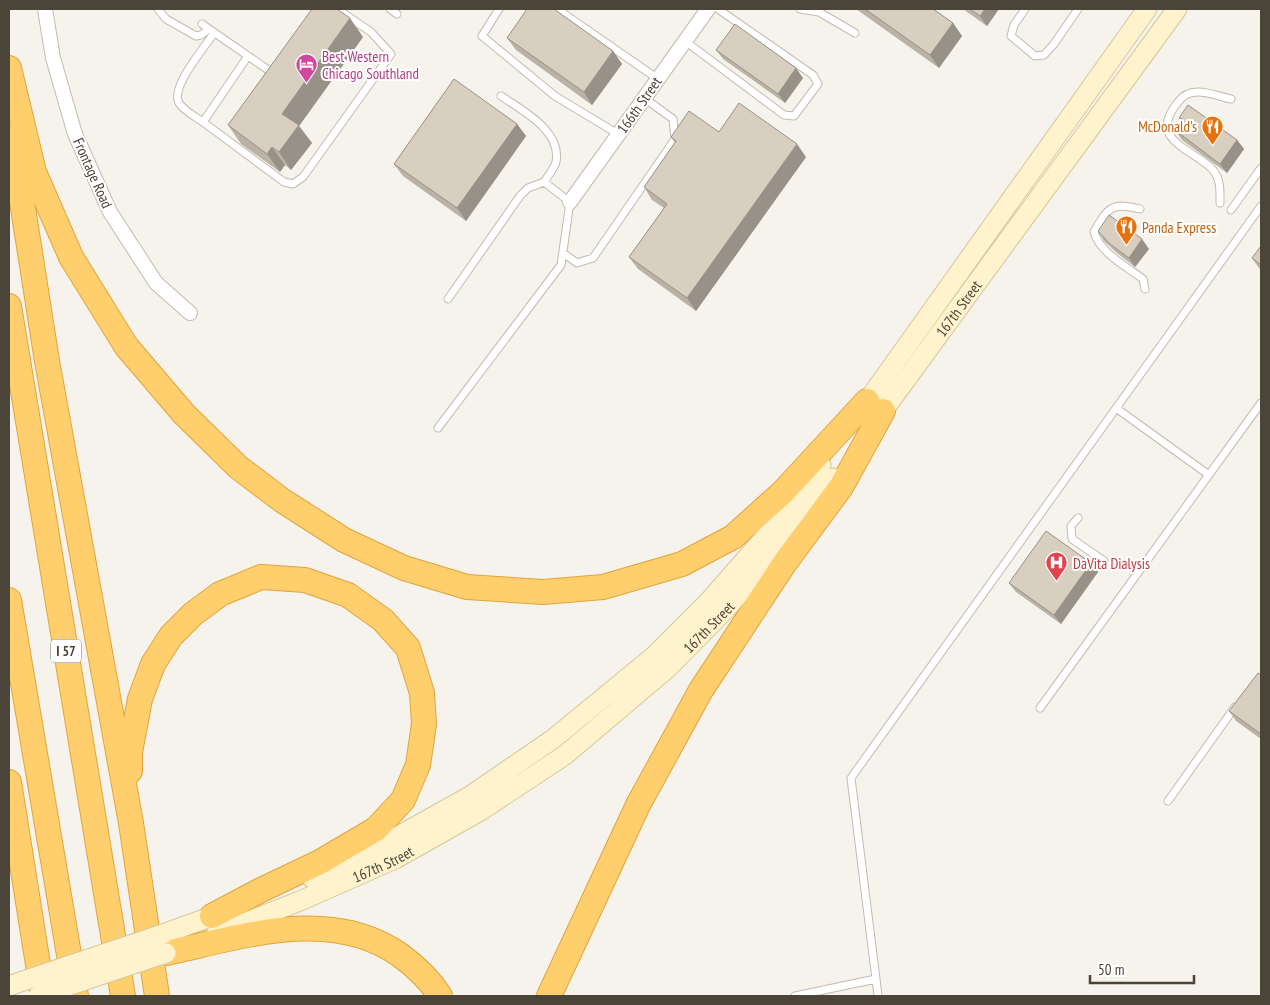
<svg xmlns="http://www.w3.org/2000/svg" width="1270" height="1005" font-family="'PT Sans Narrow',sans-serif">
<style>
.lines{fill:none;stroke-linecap:round;stroke-linejoin:round}
.service-casing{stroke:#c2bbae;stroke-width:9}
.minor-casing{stroke:#c2bbae;stroke-width:16}
.secondary-casing{stroke:#d6c79b;stroke-width:21}
.motorway-casing{stroke:#e0a43c;stroke-width:26}
.service{stroke:#fff;stroke-width:7}
.minor{stroke:#fff;stroke-width:14}
.secondary{stroke:#fff3cd;stroke-width:19}
.motorway{stroke:#ffcf6e;stroke-width:24}
.secondary-bridge-casing{stroke:#d6c79b;stroke-width:21;stroke-linecap:butt}
.secondary-bridge{stroke:#fff3cd;stroke-width:19}
.wall{fill:#bab2a6}
.shaded-wall{fill:#979187}
.building{fill:#d8cfc1;stroke:#979187}
.labels{text-anchor:middle;dominant-baseline:central;stroke-width:4;stroke-linejoin:round;paint-order:stroke}
.shield{fill:#fff;stroke:#817c74;stroke-width:1}
.shield-label{font-size:14px;font-weight:bold;fill:#4b4439}
.hotel-label{font-size:15px;fill:#b23c85;stroke:#fff;text-anchor:start}
.street-label{font-size:15px;fill:#4b4439;stroke:#fff}
.food-label{font-size:15px;fill:#c56008;stroke:#fff;text-anchor:end}
.health-label{font-size:15px;fill:#be3a42;stroke:#fff;text-anchor:start}
</style>
<rect width="100%" height="100%" fill="#f6f3ec"/>
<g class="lines">
<defs>
<path id="service" d="M158,9L166,19L196,36L201,35L209,29
M390,9L397,14
M499,9L482,36L555,96L618,134
M557,9L658,79
M800,9L819,12L855,33
M1025,9L1014,25L1011,36L1035,56L1044,55L1054,44L1078,9
M202,24L274,74L275,72
M685,41L784,115L794,116L818,84L813,75L718,9
M248,56L203,122L284,182L293,184L303,177L391,54L371,32L337,9
M501,96C523,111 562,131 556,162C554,169 548,176 544,182
M203,122C196,117 184,111 179,103C170,87 205,47 214,33
M1220,203C1220,191 1221,180 1213,170C1210,166 1205,163 1201,160C1176,143 1153,133 1178,102C1191,84 1213,95 1231,99
M1140,209C1112,202 1108,207 1094,232C1100,253 1126,266 1143,279L1145,289
M1231,210L1261,168
M563,253L577,263L593,258L675,139L673,119L644,98
M1116,408L1209,475
M438,428L561,265L570,202L544,182L528,188L520,196L448,299
M1078,518L1071,526L1072,539L1104,561
M1040,708L1261,403
M1168,801L1235,707
M876,979L878,996
M795,996L876,979L851,778L1261,206"/>
<path id="minor" d="M45,9L53,58L75,134L110,212L156,283L190,313
M570,202L708,9"/>
<g id="secondary">
<path d="M859,413L1147,9"/>
<path id="s1" d="M875,422L1177,9"/>
<path d="M312,878L384,844L470,796L553,739L654,656L710,600L766,536L821,465"/>
<path d="M163,934L224,912"/>
<path id="s2" d="M216,934L300,901L395,859L482,810L565,755L669,667L726,609L779,548L833,478"/>
<path d="M9,986L23,981"/>
</g>
<path id="motorway" d="M9,68L34,172L71,257L126,346L184,414L238,467L283,501L344,540L404,568L467,587L543,592L603,587L682,564L733,537L783,492L867,401
M12,138L47,361L131,823L157,996
M9,306L123,996
M9,600L76,996
M130,771V752L140,699L153,664L171,636L193,614L220,594L261,577L305,580L348,595L383,620L408,648L422,693L424,724L418,765L403,800L376,829L320,862L261,890L212,916
M9,782L43,996
M166,953C242,937 330,906 400,955C415,966 430,980 440,996
M549,996L638,805L701,690L784,564L841,487L883,411"/>
</defs>
<use href="#service" class="service-casing"/>
<use href="#minor" class="minor-casing"/>
<use href="#secondary" class="secondary-casing"/>
<use href="#motorway" class="motorway-casing"/>
<use href="#service" class="service"/>
<use href="#minor" class="minor"/>
<use href="#secondary" class="secondary"/>
<use href="#motorway" class="motorway"/>
<defs>
<path id="secondary-bridge" d="M23,981L163,934
M38,996L166,953"/>
</defs>
<use href="#secondary-bridge" class="secondary-bridge-casing"/>
<use href="#secondary-bridge" class="secondary-bridge"/>
</g>
<path class="wall" d="M856,9H933L953,23L962,36L939,68Z
M963,9H999L987,26Z
M363,37L299,126L312,143L291,170L285,165L280,172L241,144L228,125Z
M507,38L613,51L622,64L592,105L516,50Z
M716,50L803,78L785,103L723,59Z
M1179,118L1237,140L1244,149L1227,173L1182,140L1175,130L1181,121Z
M517,124L526,136L466,221L403,176L394,164Z
M719,132L806,157L696,311L638,269L629,257L664,208L652,200L644,187L675,143L671,137Z
M1098,231L1149,249L1135,267L1117,253L1104,241Z
M1261,246V270L1259,268L1252,258Z
M1091,563L1098,572L1061,624L1016,592L1009,583Z
M1261,675V739L1236,721L1229,711Z"/>
<path class="shaded-wall" d="M985,9H999L987,26L980,16Z
M350,18L363,37L299,126L312,143L291,170L279,152L282,114Z
M953,23L962,36L939,68L930,55Z
M613,51L622,64L592,105L584,92Z
M796,68L803,78L785,103L778,94Z
M517,124L526,136L466,221L457,208Z
M1237,140L1244,149L1227,173L1220,164Z
M797,144L806,157L696,311L687,298Z
M272,147L285,165L280,172L267,154Z
M1142,239L1149,249L1135,267L1129,258Z
M1091,563L1098,572L1061,624L1054,615Z"/>
<path class="building" d="M312,9H337L350,18L282,114L299,125L279,152L272,147L267,154L228,125Z
M527,9H554L613,51L584,92L507,38Z
M865,9H933L953,23L930,55Z
M970,9H985L980,16Z
M735,24L796,68L778,94L716,50Z
M454,79L517,124L457,208L394,164Z
M739,103L797,144L687,298L629,257L667,204L644,187L676,141L671,137L689,111L719,132Z
M1188,105L1237,140L1220,164L1175,130L1183,119L1179,118Z
M1109,215L1142,239L1129,258L1110,244L1098,231Z
M1261,246V265L1252,258Z
M1046,531L1091,563L1054,615L1009,583Z
M1258,673L1261,675V734L1229,711Z"/>
<defs>
<symbol id="hotel-pin" viewBox="-11 -11 22 30"><path d="M0 17L-7.5 6A9.5 9.5 0 1 1 7.5 6Z" fill="#d1479c" stroke="#fff"/><path d="M-6-4.5h1.5V1H6V5H4.5V3h-9V5H-6ZM-4 0a1.8 1.8 0 1 1 3.6 0ZM.5 0V-2.5h3Q6-2.5 6 0Z" fill="#fff"/></symbol>
<symbol id="restaurant-pin" viewBox="-11 -11 22 30"><path d="M0 17L-7.5 6A9.5 9.5 0 1 1 7.5 6Z" fill="#e8710a" stroke="#fff"/><path d="M-5-6h1v4h1v-4h1v4h1v-4h1v5L-1.5 .5V6h-2V.5L-5-1ZM5-6V6H3V1.5H1.5Q1.5-4 5-6Z" fill="#fff"/></symbol>
<symbol id="hospital-pin" viewBox="-11 -11 22 30"><path d="M0 17L-7.5 6A9.5 9.5 0 1 1 7.5 6Z" fill="#e0444e" stroke="#fff"/><path d="M-5-5h3v3.5h4V-5h3V5h-3V1.5h-4V5h-3Z" fill="#fff"/></symbol>
</defs>
<g fill-rule="evenodd">
<use href="#hotel-pin" x="294" y="52" width="25" height="34"/>
<use href="#restaurant-pin" x="1200" y="114" width="25" height="34"/>
<use href="#restaurant-pin" x="1114" y="214" width="25" height="34"/>
<use href="#hospital-pin" x="1044" y="550" width="25" height="34"/>
</g>
<g class="labels">
<rect class="shield" x="51" y="639.5" width="30" height="23" rx="4"/>
<g class="shield-label">
<text x="66" y="651">I 57</text>
</g>
<g class="hotel-label">
<text x="322" y="56">Best Western<tspan x="322" dy="17">Chicago Southland</tspan></text>
</g>
<g class="street-label">
<text transform="translate(639 105) rotate(-55)">166th Street</text>
<text transform="translate(93 173) rotate(66)">Frontage Road</text>
<text stroke="none"><textPath href="#s1" startOffset="141">167th Street</textPath></text>
<text stroke="none"><textPath href="#s2" startOffset="586">167th Street</textPath></text>
<text stroke="none"><textPath href="#s2" startOffset="181">167th Street</textPath></text>
</g>
<g class="food-label">
<text x="1197" y="126">McDonald's</text>
<text x="1142" y="227" text-anchor="start">Panda Express</text>
</g>
<g class="health-label">
<text x="1073" y="563">DaVita Dialysis</text>
</g>
</g>
<rect width="1270" height="1005" fill="none" stroke="#4b4439" stroke-width="20"/>
<path d="M1090 975v8h104v-8" fill="none" stroke="#4b4439" stroke-width="2.5"/>
<text x="1098" y="975" font-size="15" fill="#4b4439" stroke="#ffffff" stroke-width="4" paint-order="stroke">50 m</text>
</svg>
